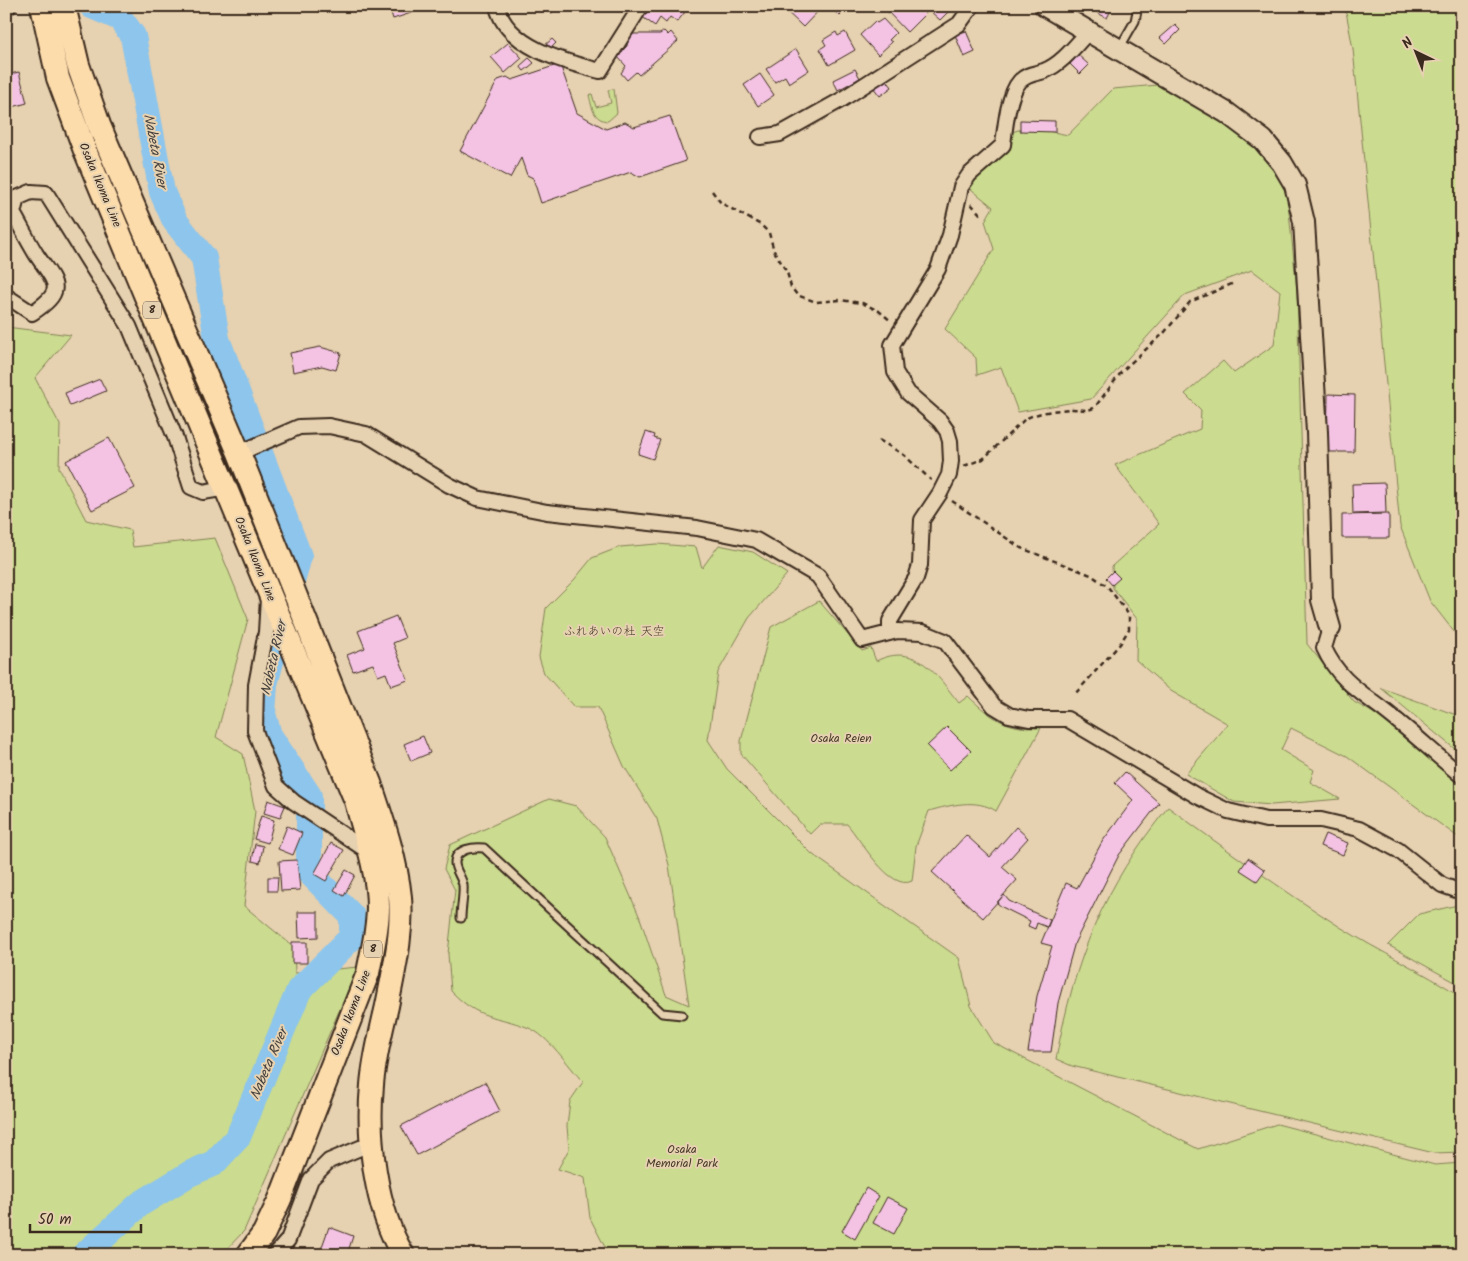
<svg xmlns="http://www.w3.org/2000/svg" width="1468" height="1261" font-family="Kalam,'Klee One',sans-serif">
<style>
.green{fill:#cbdb8f;stroke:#838256}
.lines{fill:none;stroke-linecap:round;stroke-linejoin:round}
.river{stroke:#8dc5ec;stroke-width:26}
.building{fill:#f4c3e3;stroke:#3b2a1e}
.lane-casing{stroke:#3b2a1e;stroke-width:11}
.street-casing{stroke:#3b2a1e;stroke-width:18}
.secondary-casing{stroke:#3b2a1e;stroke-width:24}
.primary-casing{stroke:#3b2a1e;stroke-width:26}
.path{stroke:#3b2a1e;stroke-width:2.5;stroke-dasharray:5 4;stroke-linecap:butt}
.lane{stroke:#e6d1b0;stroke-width:7}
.street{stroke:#e6d1b0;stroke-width:14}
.secondary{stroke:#e6d1b0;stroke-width:20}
.primary{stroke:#fddcac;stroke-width:22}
.labels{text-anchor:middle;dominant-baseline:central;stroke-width:4;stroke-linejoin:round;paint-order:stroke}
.shield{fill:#e6d1b0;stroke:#6e5c4a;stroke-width:1}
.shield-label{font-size:11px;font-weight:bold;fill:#3b2a1e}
.street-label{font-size:12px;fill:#3b2a1e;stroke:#e6d1b0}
.park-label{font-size:12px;fill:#493c29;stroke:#e6d1b0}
.water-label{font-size:14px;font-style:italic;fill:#47413d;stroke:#e6d1b0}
</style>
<rect width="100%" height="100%" fill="#e6d1b0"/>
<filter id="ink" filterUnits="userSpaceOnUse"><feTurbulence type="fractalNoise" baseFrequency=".02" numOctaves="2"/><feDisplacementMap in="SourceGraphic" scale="10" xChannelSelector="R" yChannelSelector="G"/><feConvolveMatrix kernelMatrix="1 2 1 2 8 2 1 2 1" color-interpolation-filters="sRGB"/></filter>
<g filter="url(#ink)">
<path class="green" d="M1345,6H1462V642L1430,601L1400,526L1353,49Z
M1169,84L1243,135L1286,182L1297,291L1307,644L1354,702L1393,724L1462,783V840L1347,756L1291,728L1281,750L1314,770L1310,782L1340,799L1272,805L1234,802L1186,774L1228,724L1171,691L1136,660L1137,619L1113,588L1112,566L1159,524L1115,465L1200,429L1201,410L1185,394L1223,361L1234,373L1274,345L1280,291L1252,270L1185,295L1091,399L1018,412L1001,367L977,375L976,358L945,329L994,249L985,221L993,207L966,185L1010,144L1012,132L1028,127L1068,135L1113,89Z
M614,89L617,113L608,121C593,120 592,107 589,95L592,94L596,107L611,103L608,90Z
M6,327L71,335L35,378L60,425L59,468L86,520L130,530L133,547L215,538L248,619L216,737L243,754L255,811L244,906L294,947L295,973L358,967L244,1231L221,1255H6Z
M657,544L696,547L702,568L719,545L753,552L787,574L749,618L718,672L708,740L727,769L812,854L959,958L971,1006L994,1043L1198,1149L1277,1124L1435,1165L1462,1163V1255H609L590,1218L585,1178L558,1169L569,1149L567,1126L570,1101L583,1082C569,1066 547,1035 529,1028C494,1014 480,1021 451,991L448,954L455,890L444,869L450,845L549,799L576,806L605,837L640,918L666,995L689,1005L669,865L657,819L624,766L598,707H574L544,673L539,657L546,608L574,580L592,558L620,547Z
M819,601L862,651L871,648L876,661C917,641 937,676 959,703L968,696C992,719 1007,729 1041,728L996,811C977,798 950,805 929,811L916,846L912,881C890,892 861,840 847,824H820L810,834L741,754V741L771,627Z
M1381,688L1462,717V755Z
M1168,807C1224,848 1281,889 1340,927C1380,952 1422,971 1462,997V1152L1434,1153L1072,1066L1056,1059C1075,957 1103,888 1168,807Z
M1462,904V986L1388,945L1419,914Z"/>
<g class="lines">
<path class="river" d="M84,1255L140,1204L189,1174L214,1163L238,1137L299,990L352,937V916L309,872V796L269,735L263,714L265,684L299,556L217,339L204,258L175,221L162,192L133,36L120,18L92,6"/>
</g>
<path class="building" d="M389,6H412L414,12L393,19Z
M539,6H555L552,13Z
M644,6H671L674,8L677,6L685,12L677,22L670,17L666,23L660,18L655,26L638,14Z
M781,6H823L803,27Z
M829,6H847L848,7L839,16Z
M891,6H945L949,11L940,20L929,10L907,32L887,11Z
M1091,6H1113L1107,18L1090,9Z
M883,19L896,33L889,40L892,42L878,55L860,35L875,21L877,23Z
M1175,25L1180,30L1166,44L1160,38Z
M664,31L668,35L671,32L678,41L639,75L636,72L627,80L621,73L626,66L617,56L627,46L628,34H660Z
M966,31L975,52L964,57L955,35Z
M836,32L838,36L845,32L855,50L829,65L820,49L826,45L823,40Z
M552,39L556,43L547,52L543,47Z
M508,43L522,58L505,73L491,57Z
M796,49L809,70L789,83L785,76L775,82L766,69Z
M1078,55L1089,65L1080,74L1070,64Z
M529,58L534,63L524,71L520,66Z
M560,64L577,113L606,129L625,122L634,127L670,116L686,161L640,177L631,172L541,203L533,178L527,175L521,158L510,178L460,151L498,80L507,77L512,80Z
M855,69L860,78L838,90L833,80Z
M19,72L27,103L9,108L6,96V75Z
M760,74L774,95L758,106L744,85Z
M885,78L892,87L880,96L873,87Z
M1020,120L1055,121V132L1020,131Z
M320,347L341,353L336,370L322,366L293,372L290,353Z
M100,379L106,391L70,406L65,393Z
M1328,394L1355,395L1354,452H1327Z
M646,432L655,435L654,438L660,440L653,459L638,454Z
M109,438L135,488L92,510L66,461Z
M1385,483L1386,513L1353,514L1352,484Z
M1389,514V538H1342V515Z
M1113,571L1120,578L1112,585L1106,578Z
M396,616L405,638L393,643L408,680L391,686L386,673L378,676L373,664L353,671L347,655L365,648L358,631Z
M947,727L971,751L950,770L927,746Z
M423,736L430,753L411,761L404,744Z
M1125,772L1159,803L1119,855L1075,942L1058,1003L1051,1052H1028L1037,996L1052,946L1041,943L1066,883L1077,888L1102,842L1133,800L1115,783Z
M268,800L285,806L280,818L264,813Z
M261,816L274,820L268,843L254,839Z
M287,826L302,833L293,855L278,849Z
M1016,827L1028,838L1002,867L1017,880L983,918L932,872L966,835L990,857Z
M1325,834L1348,843L1343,855L1320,846Z
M331,843L344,850L326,881L314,874Z
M255,844L263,846L260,863L252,861Z
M1248,858L1265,870L1257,881L1240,870Z
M297,860L300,890L281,891L279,861Z
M346,870L355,875L344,896L334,890Z
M268,877H278L277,891H268Z
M1004,895L1009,901L1050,920L1047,927L1037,923L1035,929L1028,926L1030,921L1002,907L997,903Z
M298,912H318V937L299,938Z
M292,942H307V963H292Z
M485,1082L500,1111L417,1155L401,1126Z
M866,1188L879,1196L855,1239L842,1231Z
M887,1197L908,1208L894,1234L873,1223Z
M329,1227L353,1236L347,1255H319Z"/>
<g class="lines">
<defs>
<path id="lane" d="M1120,47L1135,21L1138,6
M461,918C461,907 464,896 463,885C462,878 455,870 455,863C455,848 475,847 484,848L662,1013L682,1015"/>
<path id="street" d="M497,6C506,47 565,62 600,71L641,6
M6,7L9,6
M760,137L780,134L841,100L959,24L972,6
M6,296L32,313C68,289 55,283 36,254C28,241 21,227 13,213L17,198L31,192L46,193L129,326L175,437L191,487L203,492L227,488
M239,453L299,427L329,426L366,434L449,485L477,498L547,512L697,528L756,540L818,576L862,640L897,631L923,632L945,641L994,706L1009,715L1029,719H1067L1197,796L1228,811L1266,820H1321L1359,829L1398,850L1442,885L1456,890L1462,889
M268,598L266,632L256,685L255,731L276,786L294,802L369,852
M1330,628L1324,648C1338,679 1359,691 1385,711C1411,731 1436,755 1462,776
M890,633V621L916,578L920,565L922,520L940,493L949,475L951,461L950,441L947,431L940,421L908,393L895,372L892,345L938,269L950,235L961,187L969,175L1003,145C1005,128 1008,94 1020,81C1027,74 1035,74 1044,71C1062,64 1076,45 1088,32
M275,1255L288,1240L311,1179L329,1161L372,1143"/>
<path id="secondary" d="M1045,6L1227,113L1263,140L1282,163L1295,185L1304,222L1317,432L1322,600L1330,628"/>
<path id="primary" d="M42,6L58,78L84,148L356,801C365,835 378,872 378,907C378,930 372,951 368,973L280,1199L264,1233L248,1255
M64,6L78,65L99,125L239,453L370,783C382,819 396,858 400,897C403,933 394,970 387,1006C381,1032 374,1059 372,1085C367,1138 375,1208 403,1255"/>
</defs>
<use href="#lane" class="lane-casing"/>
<use href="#street" class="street-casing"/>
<use href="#secondary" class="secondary-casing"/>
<use href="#primary" class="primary-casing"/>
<path class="path" d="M712,191L721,203L761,225L769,233L774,251L787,272L791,287L797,295L816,302L840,300L862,303L879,311L891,321
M971,204L981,215
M879,440L904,455L931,480
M964,466L983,459L1025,419C1038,412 1057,410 1072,409C1081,409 1088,412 1095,407L1123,370L1164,333L1190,302L1234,283
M952,501L1021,548L1091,575L1108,587L1129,615V629L1120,644L1075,694"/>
<use href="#lane" class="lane"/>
<use href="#street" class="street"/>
<use href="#secondary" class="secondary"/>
<use href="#primary" class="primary"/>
</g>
</g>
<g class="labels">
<g class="shield">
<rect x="143" y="301.5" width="18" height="17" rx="4"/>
<rect x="364" y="940.5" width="18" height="17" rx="4"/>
</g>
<g class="shield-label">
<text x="152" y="310">8</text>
<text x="373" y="949">8</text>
</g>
<g class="street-label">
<text transform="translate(100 185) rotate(67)">Osaka Ikoma Line</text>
<text transform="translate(255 559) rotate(68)">Osaka Ikoma Line</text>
<text transform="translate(351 1013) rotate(-69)">Osaka Ikoma Line</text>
</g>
<g class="park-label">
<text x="614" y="631">ふれあいの杜 天空</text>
<text x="841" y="738">Osaka Reien</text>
<text x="682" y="1149">Osaka<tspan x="682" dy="14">Memorial Park</tspan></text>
</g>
<g class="water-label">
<text transform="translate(155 151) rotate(79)">Nabeta River</text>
<text transform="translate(274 658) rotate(-77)">Nabeta River</text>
<text transform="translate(269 1064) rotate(-67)">Nabeta River</text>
</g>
</g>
<rect width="1468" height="1261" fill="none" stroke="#e6d1b0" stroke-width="25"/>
<rect x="12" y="12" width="1443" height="1236" fill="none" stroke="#3b2a1e" stroke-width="2" filter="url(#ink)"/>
<g transform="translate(1416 52) rotate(317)" stroke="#e6d1b0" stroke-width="4" paint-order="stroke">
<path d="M0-4L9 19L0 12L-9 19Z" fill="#3b2a1e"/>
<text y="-8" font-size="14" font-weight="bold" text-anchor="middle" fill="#3b2a1e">N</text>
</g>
<path d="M30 1224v8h111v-8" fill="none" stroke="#3b2a1e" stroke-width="2.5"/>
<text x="38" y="1224" font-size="15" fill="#3b2a1e" stroke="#e6d1b0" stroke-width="4" paint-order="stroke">50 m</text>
</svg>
